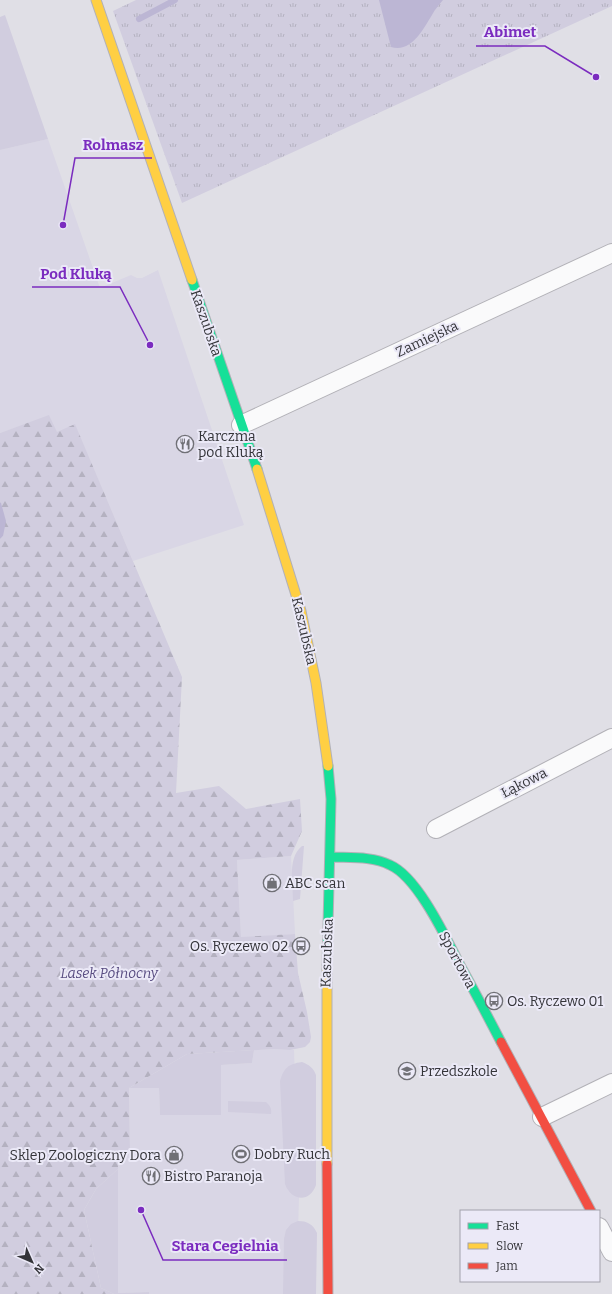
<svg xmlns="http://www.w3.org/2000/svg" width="612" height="1294" font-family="Bitter,serif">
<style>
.built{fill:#d9d6e5}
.green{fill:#d1cddf}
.forest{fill:url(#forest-firs)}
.park{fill:url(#park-tufts)}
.water{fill:#bcb6d4}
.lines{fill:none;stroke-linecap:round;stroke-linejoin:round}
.stream{stroke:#bcb6d4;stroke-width:6}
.street-casing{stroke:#b2b1b7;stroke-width:20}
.fast-casing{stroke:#b2b1b7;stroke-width:11}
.slow-casing{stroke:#b2b1b7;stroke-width:11}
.jam-casing{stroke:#b2b1b7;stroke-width:11}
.street{stroke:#fafafb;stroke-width:18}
.fast{stroke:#16e098;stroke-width:9}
.slow{stroke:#ffcf43;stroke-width:9}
.jam{stroke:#f24e42;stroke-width:9}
.labels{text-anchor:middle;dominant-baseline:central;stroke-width:4;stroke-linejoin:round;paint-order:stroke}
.street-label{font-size:14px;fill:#343439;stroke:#ebe9f7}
.poi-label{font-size:14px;fill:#343439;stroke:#ebe9f7;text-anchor:start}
.park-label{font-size:14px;font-style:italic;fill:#594d82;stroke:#ebe9f7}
.leader{fill:none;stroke:#7b2cbf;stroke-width:1.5}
.callout-dot{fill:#7b2cbf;stroke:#ebe9f7;stroke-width:1.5}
.callout-label{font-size:15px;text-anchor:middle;font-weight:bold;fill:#7b2cbf;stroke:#ebe9f7;stroke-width:4;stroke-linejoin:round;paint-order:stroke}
</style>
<defs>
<pattern id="forest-firs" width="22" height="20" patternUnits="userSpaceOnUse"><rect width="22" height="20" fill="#d1cddf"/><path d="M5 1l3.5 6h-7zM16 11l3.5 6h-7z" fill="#b4b1c0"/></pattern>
<pattern id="park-tufts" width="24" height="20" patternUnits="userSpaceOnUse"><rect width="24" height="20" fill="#d1cddf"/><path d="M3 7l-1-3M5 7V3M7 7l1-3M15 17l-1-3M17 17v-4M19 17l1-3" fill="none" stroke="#b4b1c0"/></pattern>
</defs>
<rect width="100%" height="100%" fill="#e0dfe6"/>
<path class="built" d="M48,139L100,288L131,275L137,278H142L158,270L244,525L133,561L75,425L57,433L49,416L0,433V150Z
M291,856L295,934L241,938L237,860Z
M274,1049L294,1050L299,1198L296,1294H149L148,1292L118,1293V1152L130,1151L129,1088H159L160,1115H221V1065L252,1063L254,1050Z"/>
<path class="green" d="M5,15L48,139L0,150V17Z
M302,846H304L300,899L293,901C293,884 287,858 302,846Z
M254,1050L252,1063L221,1065V1115H160L159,1088H129L187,1054Z
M302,1062C309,1065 313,1067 316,1075V1185C310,1203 291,1201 285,1184L280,1081C284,1068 288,1064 302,1062Z
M228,1101L266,1102C270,1106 272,1108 271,1114L228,1112Z
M118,1169V1293L149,1292V1294H114L101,1288L84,1210L96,1189Z
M298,1221C307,1221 313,1224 317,1233L316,1294H283L284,1239L286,1230L291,1224Z"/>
<path class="forest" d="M49,415L57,432L75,424L182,677L176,793L219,786L246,809L300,799L302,831L291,856L237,860L241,937L295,934L298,973L307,1012L311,1037L310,1042L305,1047L290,1050L274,1049L187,1054L129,1088L130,1151L118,1152V1169L96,1189L84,1210L101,1288L114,1294H0V539L3,536L1,503L0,502V433Z"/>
<path class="park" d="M136,0H612V6L182,203L113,11Z"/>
<path class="water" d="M379,0H443C439,5 435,9 432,15C423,29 412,53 391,47Z
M0,502L1,503L6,521L3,536L0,539Z"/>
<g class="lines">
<path class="stream" d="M139,19L175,0"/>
<defs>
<path id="street" d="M241,425L612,253
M436,829L612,738
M542,1117L612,1083
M599,1227L612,1252"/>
<path id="fast" d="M192,280L257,469
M330,857C350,858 372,856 390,865C418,877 447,940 461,967C475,992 488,1017 501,1042
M327,968L331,799L328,766"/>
<path id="slow" d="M96,0L192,280
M257,469L301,611L316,683L328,766
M327,968V1164"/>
<path id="jam" d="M501,1042L591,1211
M327,1164L328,1294"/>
</defs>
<use href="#street" class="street-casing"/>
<use href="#fast" class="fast-casing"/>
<use href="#slow" class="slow-casing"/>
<use href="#jam" class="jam-casing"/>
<use href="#street" class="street"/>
<use href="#fast" class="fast"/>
<use href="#slow" class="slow"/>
<use href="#jam" class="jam"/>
</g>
<defs>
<symbol id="restaurant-ring" viewBox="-11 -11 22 22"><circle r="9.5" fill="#ebe9f7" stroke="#707076" stroke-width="1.5"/><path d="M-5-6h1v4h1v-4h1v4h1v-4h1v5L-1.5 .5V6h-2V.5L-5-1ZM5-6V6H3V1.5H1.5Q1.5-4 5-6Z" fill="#707076"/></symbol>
<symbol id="shop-ring" viewBox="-11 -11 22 22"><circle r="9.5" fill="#ebe9f7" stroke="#707076" stroke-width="1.5"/><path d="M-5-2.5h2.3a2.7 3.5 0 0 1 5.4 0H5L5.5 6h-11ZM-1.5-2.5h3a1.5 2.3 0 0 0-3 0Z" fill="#707076"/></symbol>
<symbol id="bus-ring" viewBox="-11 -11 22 22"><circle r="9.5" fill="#ebe9f7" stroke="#707076" stroke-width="1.5"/><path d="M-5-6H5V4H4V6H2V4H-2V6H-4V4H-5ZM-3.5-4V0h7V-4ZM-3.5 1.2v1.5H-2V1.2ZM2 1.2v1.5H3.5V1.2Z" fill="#707076"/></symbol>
<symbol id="school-ring" viewBox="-11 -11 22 22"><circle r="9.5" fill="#ebe9f7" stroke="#707076" stroke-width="1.5"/><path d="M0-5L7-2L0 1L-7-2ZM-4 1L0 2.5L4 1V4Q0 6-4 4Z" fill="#707076"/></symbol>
<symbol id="stadium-ring" viewBox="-11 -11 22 22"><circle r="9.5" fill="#ebe9f7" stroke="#707076" stroke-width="1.5"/><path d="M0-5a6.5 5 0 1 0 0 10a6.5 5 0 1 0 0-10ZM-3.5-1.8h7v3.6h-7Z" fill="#707076"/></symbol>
</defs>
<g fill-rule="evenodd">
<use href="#restaurant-ring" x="175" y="434" width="20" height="20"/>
<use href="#shop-ring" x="262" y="873" width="20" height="20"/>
<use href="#bus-ring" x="291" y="936" width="20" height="20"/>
<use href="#bus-ring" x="484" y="991" width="20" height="20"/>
<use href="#school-ring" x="397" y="1061" width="20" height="20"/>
<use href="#stadium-ring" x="231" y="1144" width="20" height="20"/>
<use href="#shop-ring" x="164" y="1145" width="20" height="20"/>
<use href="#restaurant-ring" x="141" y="1166" width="20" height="20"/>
</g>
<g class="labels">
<g class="street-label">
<text transform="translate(206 323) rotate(71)">Kaszubska</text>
<text transform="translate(427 339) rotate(-25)">Zamiejska</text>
<text transform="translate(304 631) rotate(77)">Kaszubska</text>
<text transform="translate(524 783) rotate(-27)">Łąkowa</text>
<text transform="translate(327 953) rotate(-88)">Kaszubska</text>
<text transform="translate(457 960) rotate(62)">Sportowa</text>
</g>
<g class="poi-label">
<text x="198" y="436">Karczma<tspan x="198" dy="16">pod Kluką</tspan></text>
<text x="285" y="883">ABC scan</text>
<text x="288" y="946" text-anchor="end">Os. Ryczewo 02</text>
<text x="507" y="1001">Os. Ryczewo 01</text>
<text x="420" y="1071">Przedszkole</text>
<text x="254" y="1154">Dobry Ruch</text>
<text x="161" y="1155" text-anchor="end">Sklep Zoologiczny Dora</text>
<text x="164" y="1176">Bistro Paranoja</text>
</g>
<g class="park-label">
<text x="109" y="973">Lasek Północny</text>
</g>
</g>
<path class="leader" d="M596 77L545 46H476M63 225L75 158H152M150 345L120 287H32M141 1210L163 1260H287"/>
<g class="callout-dot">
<circle cx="596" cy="77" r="4"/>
<circle cx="63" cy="225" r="4"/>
<circle cx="150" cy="345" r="4"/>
<circle cx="141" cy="1210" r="4"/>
</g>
<g class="callout-label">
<text x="510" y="37">Abimet</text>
<text x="113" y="150">Rolmasz</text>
<text x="76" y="279">Pod Kluką</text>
<text x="225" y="1251">Stara Cegielnia</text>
</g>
<rect x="460" y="1210" width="140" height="72" fill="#ebe9f7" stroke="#a2a1ab"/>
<rect x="468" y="1223" width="20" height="6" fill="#16e098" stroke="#a2a1ab"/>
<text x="496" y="1230" font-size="12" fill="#343439">Fast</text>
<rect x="468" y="1243" width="20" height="6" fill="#ffcf43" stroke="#a2a1ab"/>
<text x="496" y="1250" font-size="12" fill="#343439">Slow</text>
<rect x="468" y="1263" width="20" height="6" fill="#f24e42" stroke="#a2a1ab"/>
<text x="496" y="1270" font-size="12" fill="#343439">Jam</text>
<g transform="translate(32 1262) rotate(135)" stroke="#ebe9f7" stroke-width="3" paint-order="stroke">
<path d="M0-3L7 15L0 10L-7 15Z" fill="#343439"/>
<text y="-6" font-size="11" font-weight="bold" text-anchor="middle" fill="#343439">N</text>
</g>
</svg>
